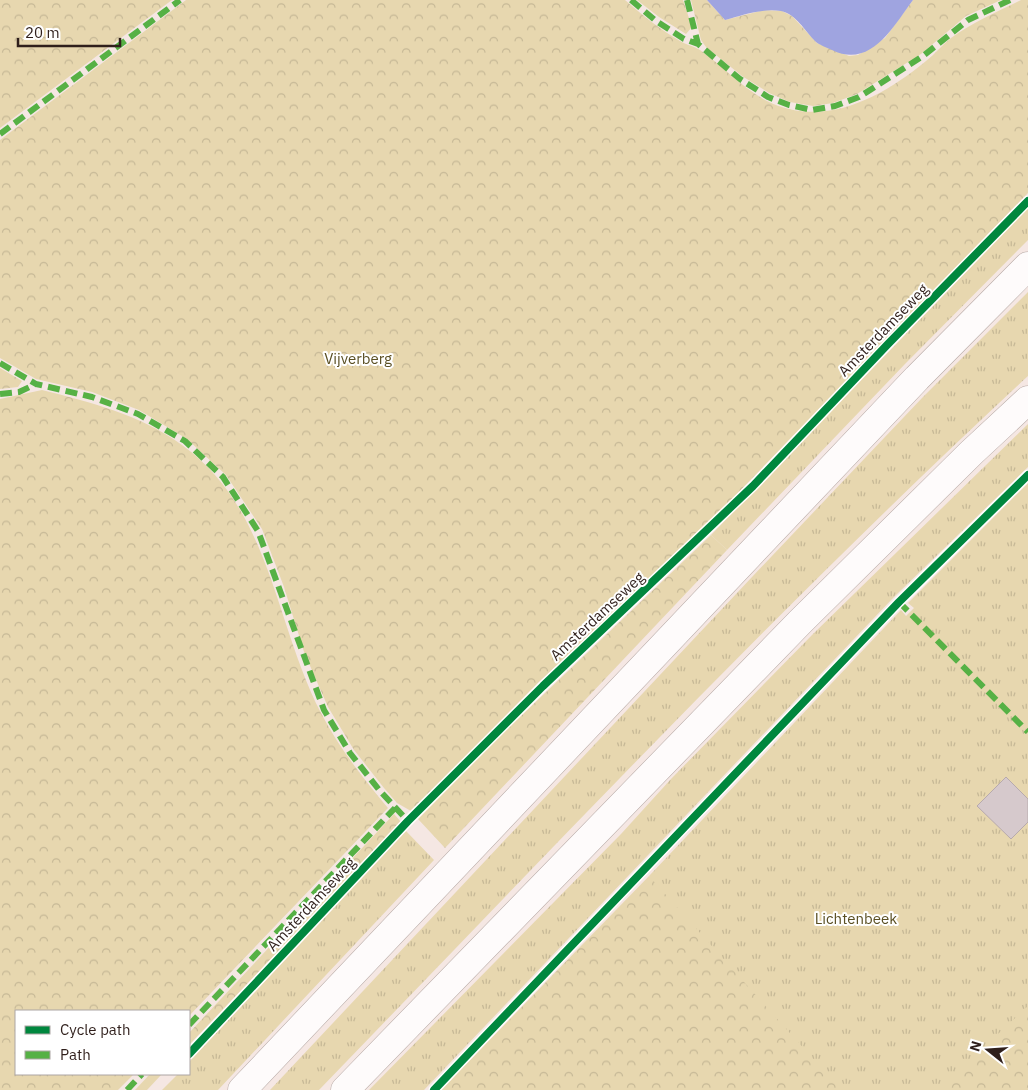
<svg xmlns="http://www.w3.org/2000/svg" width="1028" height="1090" font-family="'IBM Plex Sans',sans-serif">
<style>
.grass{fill:url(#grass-tufts)}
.forest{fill:url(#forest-crowns)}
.water{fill:#9fa4e0}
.building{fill:#d6c9cc;stroke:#b7aaad}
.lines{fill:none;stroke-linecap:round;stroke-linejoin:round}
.primary-casing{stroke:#b6a9a5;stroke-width:29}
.primary{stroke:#fefbfb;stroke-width:28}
.quiet{stroke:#56b145;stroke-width:6;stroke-dasharray:12 6;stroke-linecap:butt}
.cycleway-casing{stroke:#fff;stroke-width:11}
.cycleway{stroke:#00873e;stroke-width:8}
.labels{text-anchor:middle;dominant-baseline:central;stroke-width:4;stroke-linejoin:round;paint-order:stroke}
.street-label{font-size:15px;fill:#2f1f1b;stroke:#fff}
.park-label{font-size:15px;fill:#5a4f23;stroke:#fff}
</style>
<defs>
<pattern id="grass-tufts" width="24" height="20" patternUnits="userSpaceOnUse" patternTransform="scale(1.25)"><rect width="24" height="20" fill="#e7d7af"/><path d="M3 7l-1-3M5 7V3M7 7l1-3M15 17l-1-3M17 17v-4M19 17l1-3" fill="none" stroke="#c6b896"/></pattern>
<pattern id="forest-crowns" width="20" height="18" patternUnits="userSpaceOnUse" patternTransform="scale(1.25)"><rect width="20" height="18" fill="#e7d7af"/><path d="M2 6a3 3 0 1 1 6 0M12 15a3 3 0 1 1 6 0" fill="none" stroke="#c6b896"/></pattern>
</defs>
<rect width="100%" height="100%" fill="#f5e7e3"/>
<path class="grass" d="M1028,208V240L905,364L727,550L711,535Z
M1028,292V376C782,604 552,849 319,1090H270L752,577L922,398Z
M1028,424V467L894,597L424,1090H369L621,834L671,779L812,635Z
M1028,483V1090H448L652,881L649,876L901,610L906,616L914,608L908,603Z
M406,831L434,860L218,1090H162L178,1074H189V1062Z"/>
<path class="forest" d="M0,0H172L0,128Z
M186,0H625C642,15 660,29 680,41C686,45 694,46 700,50C723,66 742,88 767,101C824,129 881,98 926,61C935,54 942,45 951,38C973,22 997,12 1021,0H1028V193L704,528L541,680L411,811L397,803L384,788L354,750L328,707L304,652L284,587L262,529L226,475L187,439L139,410L92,392L36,379L0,358V140Z
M637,0H683L692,27L686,34L659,17Z
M691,0H707L725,20L764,10L782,11L792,16L817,43L849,56L858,55L885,38L913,0H1001L966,16L921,54L857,94L833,103L813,106L790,102L769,93L742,76L706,47L701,40Z
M0,368L22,381L18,387L0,389Z
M42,390C90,402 141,415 182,445C271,509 274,622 321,713C339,748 363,778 388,808L189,1016V1011H16V1074H134L118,1090H0V399Z
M711,535L727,550L445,848L418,819L482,753Z
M394,814L401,822L189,1045V1033Z
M649,876L841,1090H441Z
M1028,1006V1090H944L968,1062Z
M150,1074H162L147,1090H135Z"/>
<path class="water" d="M707,0H913C893,27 871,69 832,50C826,47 819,45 815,41C805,31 796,14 781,11C762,8 743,15 725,20Z"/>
<path class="building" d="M1006,777L1028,799V822L1011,839L977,806Z"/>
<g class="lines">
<defs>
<path id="primary" d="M242,1090L917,378L1028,266
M345,1090L800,622L971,453L1028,400"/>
</defs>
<use href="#primary" class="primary-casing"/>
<use href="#primary" class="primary"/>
<path class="quiet" d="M631,0L656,21L684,39L698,44L740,79L768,97L789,105L812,110L835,106L859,97L923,56L968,20L1010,0
M687,0L698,44
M0,134L180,0
M0,363L36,384L92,397L138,414L185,441L223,477L258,531L324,710L350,753L380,791L408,821
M0,394L19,392L36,384
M899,602L1028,732
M189,1025L395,808
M127,1090L142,1074"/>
<defs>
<path id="cycleway" d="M189,1054L408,821L543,686L753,486L888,344L1028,201
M434,1090L899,602L1028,475"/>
</defs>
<use href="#cycleway" class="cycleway-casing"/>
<use href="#cycleway" class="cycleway"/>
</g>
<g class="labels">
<g class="street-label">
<text transform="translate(883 330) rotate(-46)">Amsterdamseweg</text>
<text transform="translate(597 616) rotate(-43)">Amsterdamseweg</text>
<text transform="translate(311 904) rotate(-47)">Amsterdamseweg</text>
</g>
<g class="park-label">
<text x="358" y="358">Vijverberg</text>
<text x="856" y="918">Lichtenbeek</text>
</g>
</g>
<rect x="15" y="1010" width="175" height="65" fill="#ffffff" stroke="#aca5a4"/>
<rect x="25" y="1026" width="25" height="8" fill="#00873e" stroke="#aca5a4"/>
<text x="60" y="1035" font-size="15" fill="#2f1f1b">Cycle path</text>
<rect x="25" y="1051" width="25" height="8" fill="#56b145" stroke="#aca5a4"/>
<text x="60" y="1060" font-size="15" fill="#2f1f1b">Path</text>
<g transform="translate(988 1050) rotate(287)" stroke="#ffffff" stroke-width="4" paint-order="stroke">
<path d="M0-4L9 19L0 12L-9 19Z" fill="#2f1f1b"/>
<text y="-8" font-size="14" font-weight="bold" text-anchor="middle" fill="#2f1f1b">N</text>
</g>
<path d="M18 38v8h102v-8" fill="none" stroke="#2f1f1b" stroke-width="2.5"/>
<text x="25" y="38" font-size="15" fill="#2f1f1b" stroke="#ffffff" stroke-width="4" paint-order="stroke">20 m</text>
</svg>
